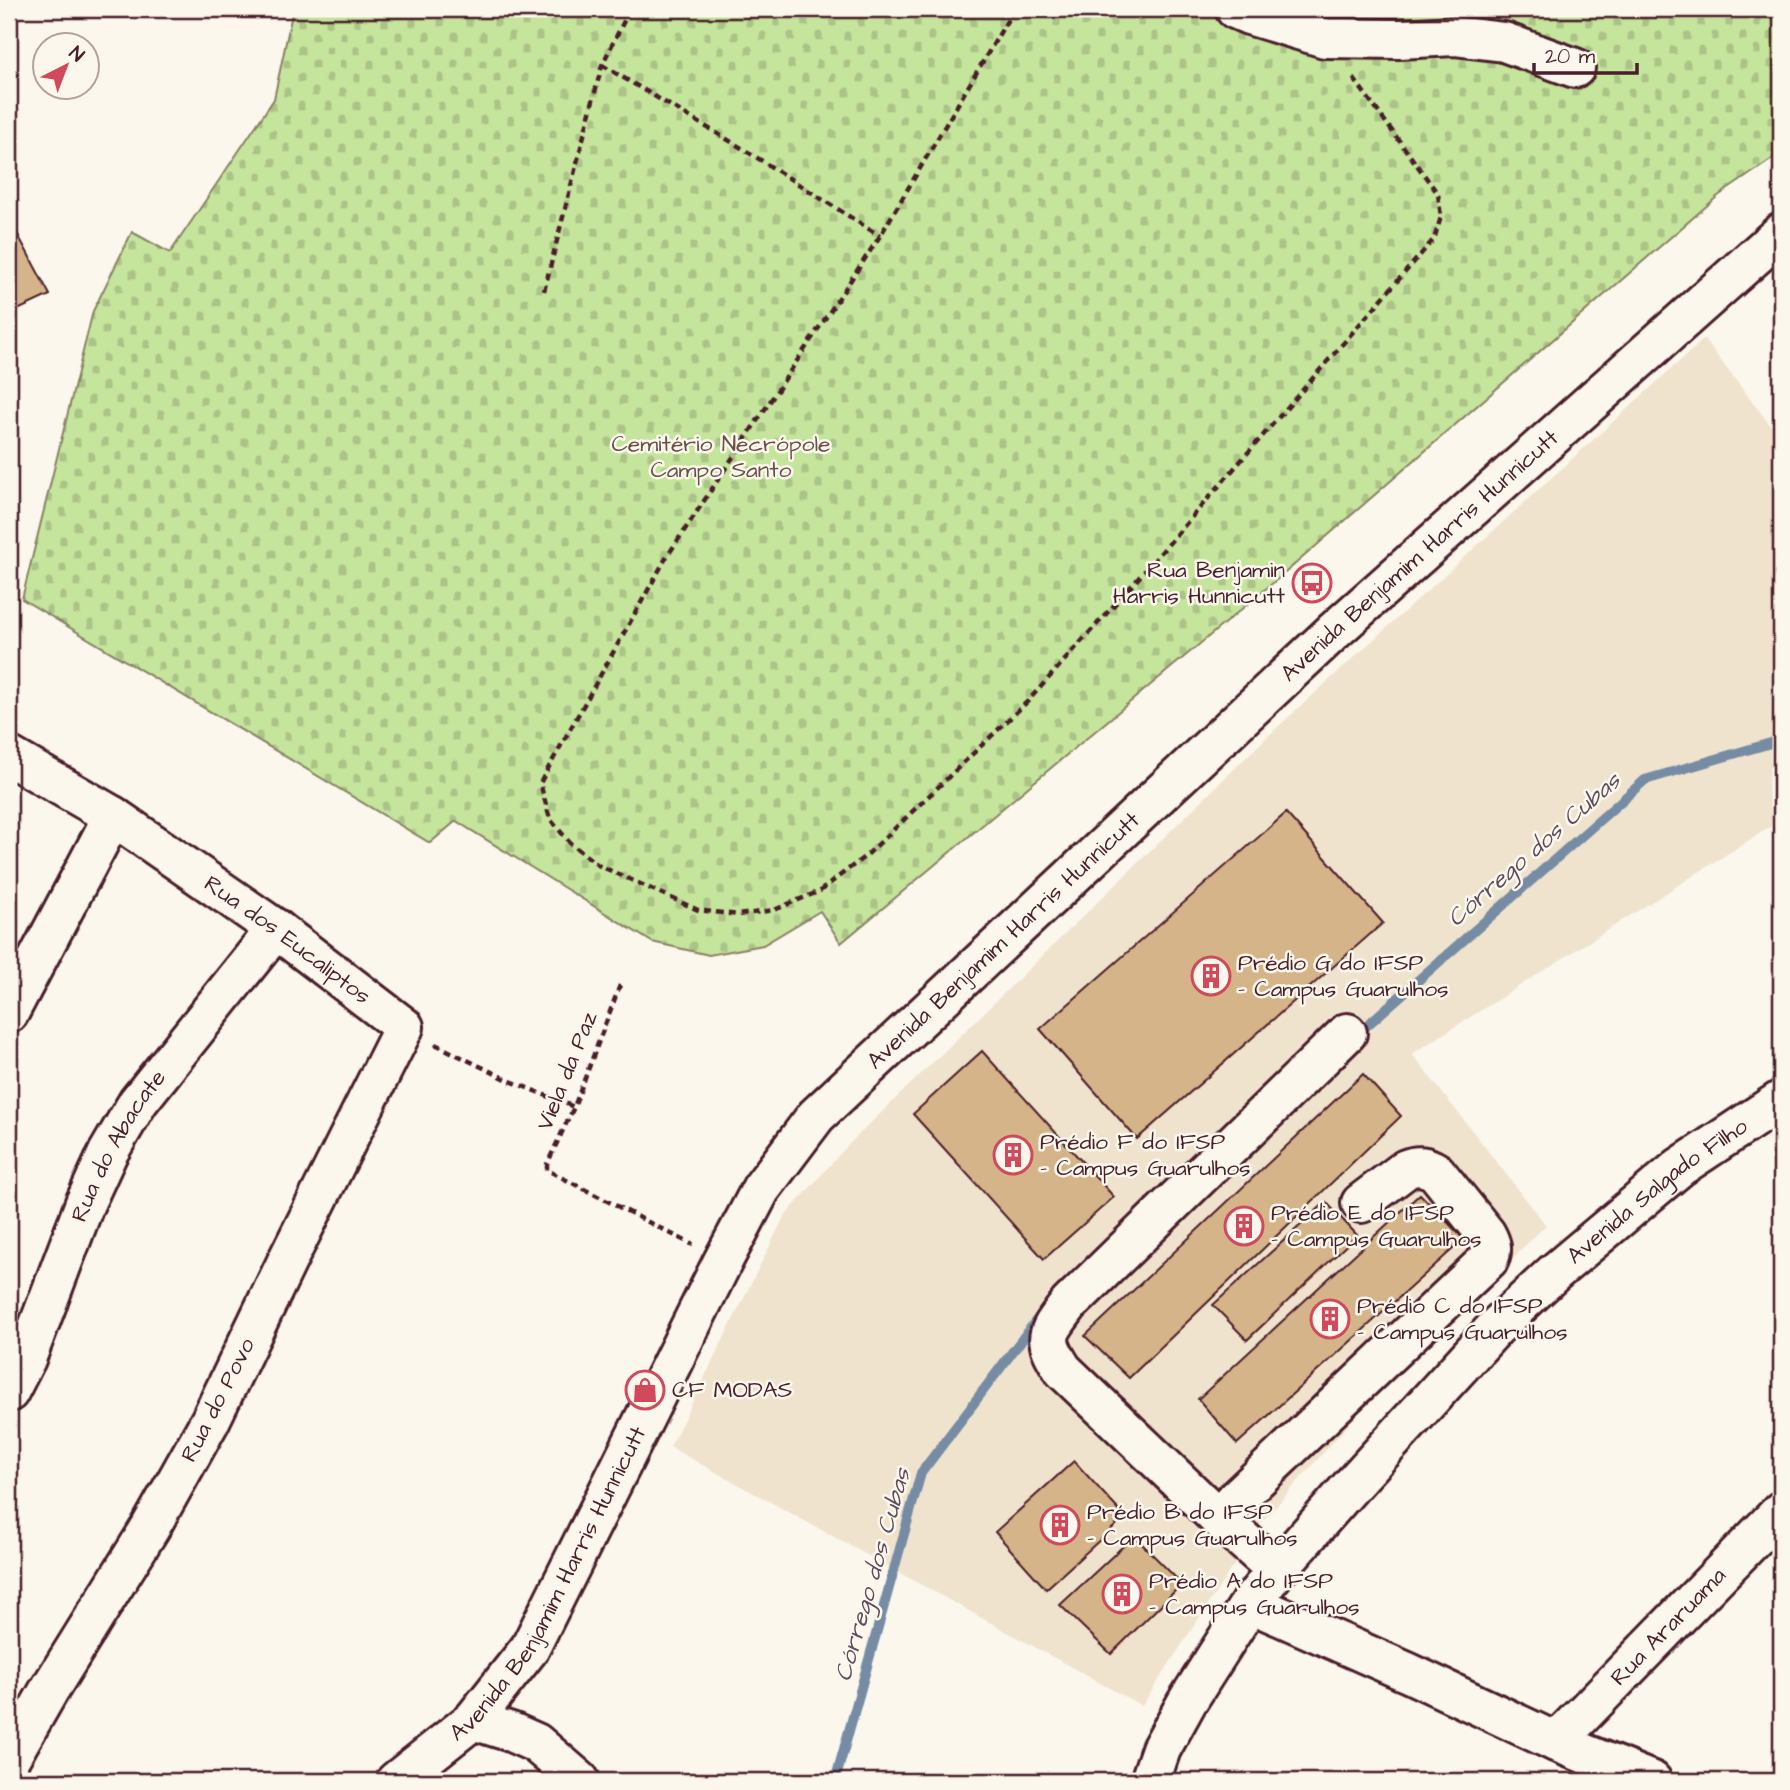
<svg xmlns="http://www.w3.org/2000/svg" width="1790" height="1790" font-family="'Architects Daughter',sans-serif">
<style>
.built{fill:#f0e3ce}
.cemetery{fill:url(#cemetery-stones);stroke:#888264;stroke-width:2}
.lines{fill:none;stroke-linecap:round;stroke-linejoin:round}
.stream{stroke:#758ca4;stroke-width:10}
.building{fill:#d6b489;stroke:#4a1f2b;stroke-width:2}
.minor-casing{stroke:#4a1f2b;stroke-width:44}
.major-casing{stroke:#4a1f2b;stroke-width:44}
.path{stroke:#4a1f2b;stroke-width:4.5;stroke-dasharray:7 5;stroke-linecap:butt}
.minor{stroke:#fbf7ec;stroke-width:38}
.major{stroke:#fbf7ec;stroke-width:38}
.labels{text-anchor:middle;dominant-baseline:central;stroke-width:5;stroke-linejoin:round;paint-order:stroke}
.park-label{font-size:23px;fill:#695047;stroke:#fbf7ec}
.street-label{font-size:23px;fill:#4a1f2b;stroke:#fbf7ec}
.poi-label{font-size:23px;fill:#4a1f2b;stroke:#fbf7ec;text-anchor:start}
.water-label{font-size:24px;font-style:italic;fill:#5c4c5d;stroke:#fbf7ec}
</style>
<defs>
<pattern id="cemetery-stones" width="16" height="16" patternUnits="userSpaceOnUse" patternTransform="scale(1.75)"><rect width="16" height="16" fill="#c5e49c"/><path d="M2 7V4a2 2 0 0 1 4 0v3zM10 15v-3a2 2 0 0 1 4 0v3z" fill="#abc387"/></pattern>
</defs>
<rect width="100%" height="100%" fill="#fbf7ec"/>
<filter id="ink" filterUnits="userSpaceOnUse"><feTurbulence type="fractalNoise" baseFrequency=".0143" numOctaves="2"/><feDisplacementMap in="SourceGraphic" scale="14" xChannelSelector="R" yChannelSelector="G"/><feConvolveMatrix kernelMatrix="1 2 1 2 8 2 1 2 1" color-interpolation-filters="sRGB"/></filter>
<g filter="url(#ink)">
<path class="built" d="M1704,339L1781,439V820L1412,1054L1546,1225L1381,1388L1261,1523L1142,1706L670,1447L784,1217L847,1146L1270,734Z"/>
<path class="cemetery" d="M293,9H1781V153L1718,196L1286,572L841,943L820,911L763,945L709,955L652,942L456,821L430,843L22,599L93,311L132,232L170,253L274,99Z"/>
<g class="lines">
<path class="stream" d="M1355,1036L1645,780L1781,740
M835,1781L921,1473L1041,1314"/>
</g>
<path class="building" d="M9,218L50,295L9,314Z
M1286,813L1383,923L1137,1139L1040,1029Z
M982,1051L1114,1197L1044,1259L913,1114Z
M1363,1074L1401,1116L1129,1378L1085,1336Z
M1420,1194L1464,1239L1237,1444L1198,1399Z
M1326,1202L1357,1235L1247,1340L1213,1305Z
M1074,1461L1125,1517L1046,1589L995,1532Z
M1134,1536L1182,1584L1111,1654L1060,1605Z"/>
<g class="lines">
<defs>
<g id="minor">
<path d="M1235,9L1249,15L1325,38L1399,39L1454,36L1504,42L1575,68"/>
<path id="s1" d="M9,756L113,816L276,929L404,1027L290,1255L210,1421L150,1528L48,1692L9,1760"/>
<path d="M9,1013L113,816"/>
<path id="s2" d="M9,1392L26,1359L85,1203L108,1153L138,1102L276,929"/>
<path d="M1217,1517L1489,1259C1493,1249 1491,1243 1486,1234L1436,1172C1426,1166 1418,1164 1406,1169L1361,1203"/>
<path d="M1277,1570L1217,1517L1063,1370C1041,1336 1047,1334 1069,1304L1347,1033"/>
<path d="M1250,1603L1409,1673L1556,1742L1652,1781"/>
<path id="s3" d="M1556,1742L1781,1511"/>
<path id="s4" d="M1150,1781L1161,1749L1187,1702L1250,1603L1277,1570L1352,1485L1496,1327L1554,1273L1680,1167L1781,1100"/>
</g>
<g id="major">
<path d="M473,1720L511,1732L536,1743L580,1781"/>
<path id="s5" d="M396,1781L473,1720L530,1648L723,1261L761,1189L816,1116L1333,632L1781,233"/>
</g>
</defs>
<use href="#minor" class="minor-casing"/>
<use href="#major" class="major-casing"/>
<path class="path" d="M1014,9L880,236L666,558L540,783L550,819L570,843L598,865L698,910L738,915L774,910L820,891L868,854L1028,701L1151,564L1434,239L1441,217L1438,194L1352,76
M602,65L740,147L880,236
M544,291L602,65L630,9
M620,985L574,1107L547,1164V1170L693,1245
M435,1044L508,1080L574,1107"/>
<use href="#minor" class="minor"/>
<use href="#major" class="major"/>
</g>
</g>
<defs>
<symbol id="bus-ring" viewBox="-11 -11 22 22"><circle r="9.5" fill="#fbf7ec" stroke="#d1495b" stroke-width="1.5"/><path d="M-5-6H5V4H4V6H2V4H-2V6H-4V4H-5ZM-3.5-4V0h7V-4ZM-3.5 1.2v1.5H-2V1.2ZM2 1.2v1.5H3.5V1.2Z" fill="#d1495b"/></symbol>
<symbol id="building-ring" viewBox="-11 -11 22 22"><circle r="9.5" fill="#fbf7ec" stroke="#d1495b" stroke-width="1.5"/><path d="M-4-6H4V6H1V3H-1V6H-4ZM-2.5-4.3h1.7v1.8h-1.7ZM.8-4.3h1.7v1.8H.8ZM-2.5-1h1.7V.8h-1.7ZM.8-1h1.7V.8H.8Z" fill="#d1495b"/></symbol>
<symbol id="shop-ring" viewBox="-11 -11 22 22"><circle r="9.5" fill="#fbf7ec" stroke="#d1495b" stroke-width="1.5"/><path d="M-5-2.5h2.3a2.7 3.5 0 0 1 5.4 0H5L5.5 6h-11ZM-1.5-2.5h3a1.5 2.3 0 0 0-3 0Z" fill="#d1495b"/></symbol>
</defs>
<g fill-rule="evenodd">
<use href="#bus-ring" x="1290" y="561" width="44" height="44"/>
<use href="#building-ring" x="1189" y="954" width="44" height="44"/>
<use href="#building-ring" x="991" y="1133" width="44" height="44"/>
<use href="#building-ring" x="1222" y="1204" width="44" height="44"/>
<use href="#building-ring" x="1308" y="1297" width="44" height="44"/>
<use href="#shop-ring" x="623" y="1368" width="44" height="44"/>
<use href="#building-ring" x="1038" y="1503" width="44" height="44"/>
<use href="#building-ring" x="1100" y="1572" width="44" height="44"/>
</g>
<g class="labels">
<g class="park-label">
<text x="721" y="444">Cemitério Necrópole<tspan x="721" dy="26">Campo Santo</tspan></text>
</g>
<g class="street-label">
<text stroke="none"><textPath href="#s5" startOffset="1619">Avenida Benjamim Harris Hunnicutt</textPath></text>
<text stroke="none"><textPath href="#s1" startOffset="334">Rua dos Eucaliptos</textPath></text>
<text stroke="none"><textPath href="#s5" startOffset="1052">Avenida Benjamim Harris Hunnicutt</textPath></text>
<text transform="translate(567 1071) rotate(-68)">Viela da Paz</text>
<text stroke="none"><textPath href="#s2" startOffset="270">Rua do Abacate</textPath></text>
<text stroke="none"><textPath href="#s4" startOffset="786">Avenida Salgado Filho</textPath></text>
<text transform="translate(218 1400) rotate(-63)">Rua do Povo</text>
<text stroke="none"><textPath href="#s5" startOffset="254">Avenida Benjamim Harris Hunnicutt</textPath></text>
<text stroke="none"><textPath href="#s3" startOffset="161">Rua Araruama</textPath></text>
</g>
<g class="poi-label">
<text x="1285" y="570" text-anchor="end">Rua Benjamin<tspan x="1285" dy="26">Harris Hunnicutt</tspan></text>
<text x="1238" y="963">Prédio G do IFSP<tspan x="1238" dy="26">- Campus Guarulhos</tspan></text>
<text x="1040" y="1142">Prédio F do IFSP<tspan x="1040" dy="26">- Campus Guarulhos</tspan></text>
<text x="1271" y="1213">Prédio E do IFSP<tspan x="1271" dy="26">- Campus Guarulhos</tspan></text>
<text x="1357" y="1306">Prédio C do IFSP<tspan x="1357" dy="26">- Campus Guarulhos</tspan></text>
<text x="672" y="1390">CF MODAS</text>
<text x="1087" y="1512">Prédio B do IFSP<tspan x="1087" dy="26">- Campus Guarulhos</tspan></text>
<text x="1149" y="1581">Prédio A do IFSP<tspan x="1149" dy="26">- Campus Guarulhos</tspan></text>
</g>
<g class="water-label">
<text transform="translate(1534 850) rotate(-41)">Córrego dos Cubas</text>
<text transform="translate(873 1575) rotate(-74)">Córrego dos Cubas</text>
</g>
</g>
<rect width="1790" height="1790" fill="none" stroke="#fbf7ec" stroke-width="35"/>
<rect x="18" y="18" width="1755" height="1755" fill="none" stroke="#4a1f2b" stroke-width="2.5" filter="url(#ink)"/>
<g transform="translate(66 66) rotate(42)"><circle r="33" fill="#fbf7ec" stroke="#b4a19f" stroke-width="2"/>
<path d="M0-5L12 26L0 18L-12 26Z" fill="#d1495b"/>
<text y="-10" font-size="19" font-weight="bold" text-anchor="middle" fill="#4a1f2b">N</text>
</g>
<path d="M1534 63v10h103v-10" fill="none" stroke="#4a1f2b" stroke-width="3.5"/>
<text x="1545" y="63" font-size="21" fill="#4a1f2b" stroke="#fbf7ec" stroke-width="5" paint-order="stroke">20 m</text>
</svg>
